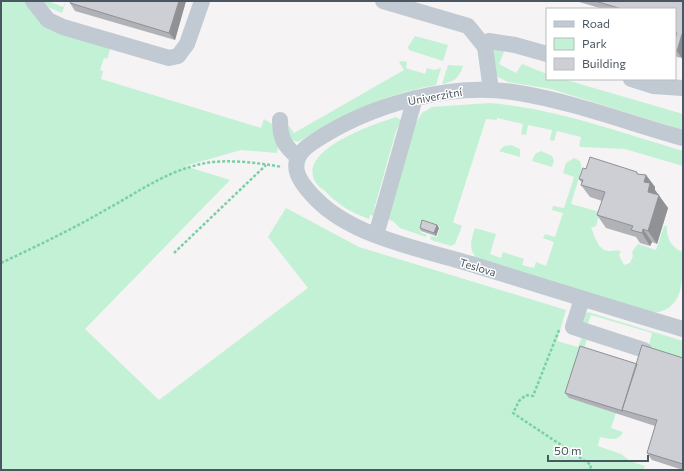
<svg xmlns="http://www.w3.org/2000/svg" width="684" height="471" font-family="Commissioner,sans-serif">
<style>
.green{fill:#c3f1d5}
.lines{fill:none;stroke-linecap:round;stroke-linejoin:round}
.path{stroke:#7ad0a6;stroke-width:2.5;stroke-dasharray:3 2;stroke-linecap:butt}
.minor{stroke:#c1cad2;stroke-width:16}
.wall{fill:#b0b2b7}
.shaded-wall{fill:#909195}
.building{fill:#cdcfd5;stroke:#909195}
.labels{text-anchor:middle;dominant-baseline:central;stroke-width:3;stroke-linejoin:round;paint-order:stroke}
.street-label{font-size:11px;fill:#4a5661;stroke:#fff}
</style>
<rect width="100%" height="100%" fill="#f5f3f3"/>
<path class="green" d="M1,1H26L111,47L107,59L104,58L100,70L103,71L101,79L261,128L264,119L272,124L278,147L277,153L241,150L185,166L230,180L85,329L159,400L308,288L268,237L286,208L359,247L566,310L557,341L578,347L582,337L587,339L569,398L616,413L611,428L623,432C618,442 610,439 600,437L598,446L621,454L630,461L645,466L644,469L645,470H1Z
M42,1H48L63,7L66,1L62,13L48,7Z
M415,36L448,45L443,61L409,50L408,47Z
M492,42L506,47L499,64L516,73L522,64L547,74V79H563L683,114V130L551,89L508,82L496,76Z
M402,61L407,62L406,68L425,74L427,68L434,70L441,68L436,85C383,94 344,115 298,142L289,139L286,127L289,126L294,133L404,70L399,62Z
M448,65L463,66C459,78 454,82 442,84Z
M490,103C557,109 619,132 683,151V166L625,149L581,147L579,146L581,137L557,131L554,141L550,140L552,130L528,125L526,135L521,134L523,124L497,118V120L486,119L453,222L462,226L455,244L451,246L431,240L430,236L437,237L440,227L424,222L420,232L427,235L426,237L400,228L393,221L389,220L388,215L414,120L417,121L422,113L432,107Z
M396,117L401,120L396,131L375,206L374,216L370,215L369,219C352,213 337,204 325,191C322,189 318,186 316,183C295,150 375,124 396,117Z
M511,145L520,149V157L499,151L504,146Z
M541,151L552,156L554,161L552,167L532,161L535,154Z
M574,158L580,161L582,168L571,204L600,212L596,226L591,228C595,236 598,250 608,251C613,251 616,250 621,251L619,255L624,265L630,263L633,256L632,252L638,244L656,250L664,226H667C666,239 672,248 683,252C683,281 684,311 652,313L477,259C468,248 471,240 475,228L496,234L490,254L501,258L503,252L524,259L522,265L534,268L536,262L546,266L554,242L543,238L545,234L555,237L563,213L552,210L553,206L564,208L574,177L563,173L566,163Z
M588,312L683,341V364L647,353L652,333L591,315L587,326L582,324L583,315Z"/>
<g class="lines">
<path class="path" d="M174,253L266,165
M1,263C37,246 73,229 107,209C140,191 168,170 206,163C228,159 260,163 282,167
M559,330L533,396L526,395L519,401L513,413L591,465L590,470"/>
<path class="minor" d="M33,1L48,20L63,27L169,58L178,56L187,44L202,1
M383,1L468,26L485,47L491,90
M485,47L489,41L515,45L547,54
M631,79L653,86L683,88
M280,120C280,138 284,146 298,157
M683,138C629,123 574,102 519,93C451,81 368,105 312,143C285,161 297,180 316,199C353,237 421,249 471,264C542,286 612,308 683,329
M376,235L415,98
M582,299L573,327L644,350"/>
</g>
<path class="wall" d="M186,1L175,40L75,11L70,3Z
M576,1H683V55L682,58L677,57L675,54V9H603Z
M586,169L646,175L655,187V190L668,208L657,244L652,242L650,246L640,243L636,237L606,228L597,215L602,201L590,197L581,185L582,183L579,179Z
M437,225L439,228L436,236L421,231L420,228Z
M683,358V470L652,460L647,453L655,426L569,398L565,393L637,364Z"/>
<path class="shaded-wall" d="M179,1H186L175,40L169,33Z
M682,34L683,36V55L682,58L677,51Z
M646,175L655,187V190L668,208L657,244L648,231V192L644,182Z
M437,225L439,228L436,236L434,233Z
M643,229L652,242L650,246L642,233Z"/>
<path class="building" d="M71,1H179L169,33L70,3Z
M595,1H683V35L682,34L677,51L675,50V39L677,33L675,32V9H622Z
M590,157L637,172V174L646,175L644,182L650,183L648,192L659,195L648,231L643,229L642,233L631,230L633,226L597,215L605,192L581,185L583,180L579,179L583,168L586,169Z
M422,220L437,225L434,233L420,228Z
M642,345L683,358V464L647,453L657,420L622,410Z
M580,346L637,364L622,410L623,411L565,393Z"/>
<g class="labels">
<g class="street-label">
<text transform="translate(435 96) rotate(-10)">Univerzitní</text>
<text transform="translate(478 267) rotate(17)">Teslova</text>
</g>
</g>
<rect width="684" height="471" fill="none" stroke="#4a5661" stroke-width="4"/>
<rect x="546" y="8" width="130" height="72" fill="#ffffff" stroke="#b7bbc0"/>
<rect x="554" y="21" width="20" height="6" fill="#c1cad2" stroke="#b7bbc0"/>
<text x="582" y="28" font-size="12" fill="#4a5661">Road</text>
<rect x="554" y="38" width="20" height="12" fill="#c3f1d5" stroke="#b7bbc0"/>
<text x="582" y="48" font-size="12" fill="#4a5661">Park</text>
<rect x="554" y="58" width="20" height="12" fill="#cdcfd5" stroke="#b7bbc0"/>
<text x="582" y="68" font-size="12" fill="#4a5661">Building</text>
<path d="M548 455v6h100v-6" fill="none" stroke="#4a5661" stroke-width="2"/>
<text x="554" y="455" font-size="12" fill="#4a5661" stroke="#ffffff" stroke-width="3" paint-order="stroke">50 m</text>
</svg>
